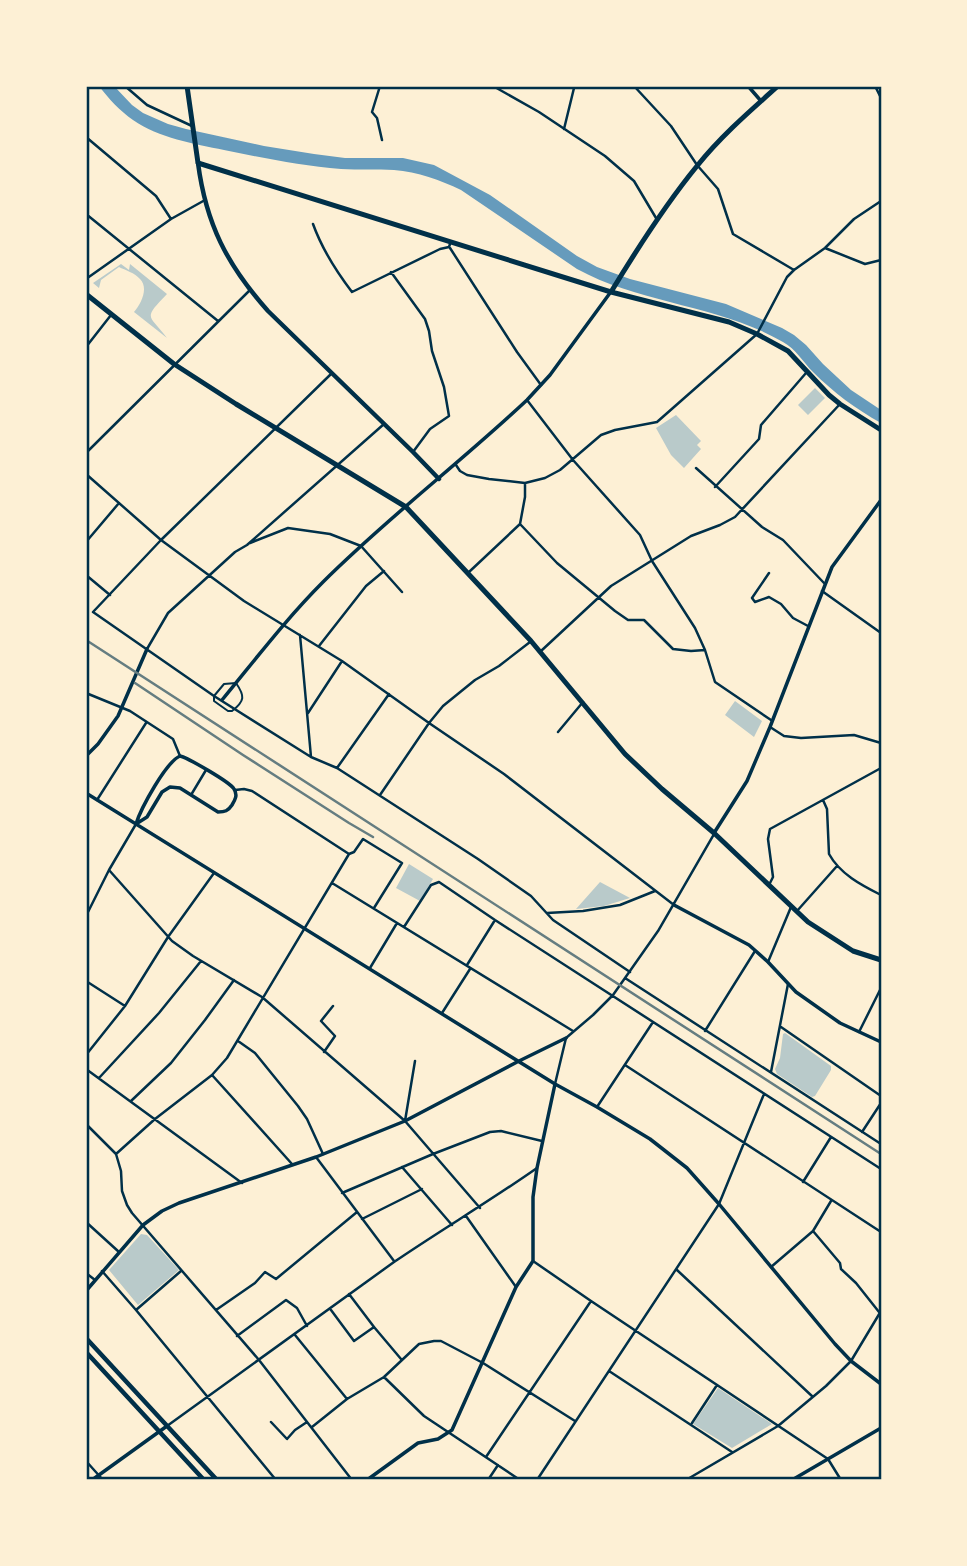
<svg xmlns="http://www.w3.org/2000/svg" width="967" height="1566" font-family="Helvetica,sans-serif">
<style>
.green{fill:#b9caca}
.water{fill:#669bbc}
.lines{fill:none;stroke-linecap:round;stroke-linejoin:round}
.service{stroke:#003049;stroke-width:2}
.minor{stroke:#003049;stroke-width:2.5}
.tertiary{stroke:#003049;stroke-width:3.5}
.secondary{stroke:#003049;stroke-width:4.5}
.primary{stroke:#003049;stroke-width:5}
.rail{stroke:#657d81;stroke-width:2.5}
.neatline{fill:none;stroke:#003049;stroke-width:2.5}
</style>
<rect width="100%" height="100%" fill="#fdf0d5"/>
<path class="green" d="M121,264L129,270L130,264L167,294C142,320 149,314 167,338L134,312C141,304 149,288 140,279C135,273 125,270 119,267L101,280L99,288L93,283Z
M815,388L825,398L808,415L798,405Z
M676,415L701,441L697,445L701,449L684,468L671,455L656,428Z
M735,701L762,721L754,737L725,715Z
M409,864L433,879L420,901L396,888Z
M600,882L630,898L604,906L576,909Z
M785,1033L831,1066V1070L815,1096L812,1097L777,1074L775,1069L780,1058L783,1034Z
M141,1234L147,1235L179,1270L138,1305L109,1270Z
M718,1388L772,1424L732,1448L693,1424Z"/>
<path class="water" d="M99,86H114L132,105L143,113L168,124L186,129L264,146L314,154L345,158H403L434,165L490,195L577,256L597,267L630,279L726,304L782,328L794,335L806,345L823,364L851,390L881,410V423C856,409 834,393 813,372C803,362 796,349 783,342C720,305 641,304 577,269L461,190C440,180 418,172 394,170C377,169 359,170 341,169C301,166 263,158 224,150C194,144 159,138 133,120C120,111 108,98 99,86Z"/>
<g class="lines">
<path class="service" d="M236,683C245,696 245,701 232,711H228L214,701V696L224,684Z"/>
<path class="minor" d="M125,86L147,105L192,126
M380,86L372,112L377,118L382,140
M493,86L539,112L605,156L634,181L656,218
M634,86L671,126L697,165L718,189L733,234L794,270
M875,86L881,98
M564,129L574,88L576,86
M86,137L156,196L171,219
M86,214L218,321
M313,224C322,249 336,271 352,292L440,249L449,247L450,244
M450,248L517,352L541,385
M825,248L865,264L881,260
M391,272L425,319L429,331L432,351L444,387L449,416L430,429L413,452
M86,279L171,219L205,200
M86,347L111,315
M331,374L161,540L93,612L214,696L311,757L337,768L478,859L531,896L553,920L630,972
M527,400L573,460L640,535L652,561L695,628L705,650L715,682L771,720
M86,453L250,290
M456,465L460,471L467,475L489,479L525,483L545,478L560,470L601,435L615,430L657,422L757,334L787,277L794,270L825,248L854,219L881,201
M696,468L762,527L783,540L824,583
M86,474L161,540L244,601L342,661L429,723L504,774L674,905
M715,487L759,439L761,425L806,373
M520,524L557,563L615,611L628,620H644L673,649L691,651L705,650
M86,542L119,503
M250,543L288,528L330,534L361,546L402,592
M469,572L520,524L525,497V483
M769,573L752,598L755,602L769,597L781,604L793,618L808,626
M86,575L110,595
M822,591L881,633
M300,635L311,757
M319,646L366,586L384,571
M147,649L168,613L235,552L247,545L384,424
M541,651L611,586L691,536L720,525L735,517L840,404
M86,693L130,711L173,739L180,756
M308,713L342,661
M770,727L784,736L801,738L854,735L881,743
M558,732L583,702
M337,768L389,694
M191,795L206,770
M380,795L429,723L443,706L475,680L499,666L530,642
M97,800L146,723
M823,800L827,809L829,854C840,874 861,885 881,895
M349,854L354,852L363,839L402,863L374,908
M109,870L172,941L193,956L262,997L405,1121L480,1208
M332,883L573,1031
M770,883L773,877L768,839L770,829L881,768
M797,911L837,866
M547,913L583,911L620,905L655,891
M86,916L109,870L136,824
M404,927L431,885L439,882L495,920L881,1169
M768,962L791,907
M467,965L495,920
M370,968L397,923
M625,978L881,1144
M86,981L125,1006
M442,1013L470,969
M781,1027L881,1096
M705,1031L755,951
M859,1032L881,988
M238,1041L255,1053L298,1106L307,1119L323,1154
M324,1052L335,1036L321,1021L333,1006
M86,1055L125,1006L168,937L214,873
M625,1065L881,1232
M86,1069L242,1183
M771,1072L788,984
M212,1075L292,1164
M99,1078L159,1013L201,961
M555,1084L566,1038L593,1015L613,995L625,978L658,931L714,834
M131,1101L171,1063L205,1020L234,980
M597,1107L653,1022
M405,1121L415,1061
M86,1124L116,1154L121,1171L122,1191L127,1205L132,1213L259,1360L352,1480
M862,1132L881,1103
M116,1154L155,1119L212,1075L227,1058L349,854L252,791L244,789L235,790
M316,1157L394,1261
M402,1167L452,1225
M803,1182L831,1137
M342,1193L433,1154L490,1132L501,1131L542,1141
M466,1216L516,1287
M362,1219L422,1189
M86,1222L119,1252
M813,1231L840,1263L841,1269L856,1283L879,1312
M533,1261L591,1301L828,1459L841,1480
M771,1267L813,1231L831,1201
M677,1270L813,1397
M102,1271L136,1310L276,1480
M86,1273L95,1280
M349,1294L374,1327L401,1359
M136,1310L181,1271
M216,1310L255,1283L265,1272L276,1279L357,1212
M331,1310L354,1341L374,1327
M295,1335L347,1399
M237,1336L286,1300L297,1308L307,1326
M609,1371L732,1452
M384,1377L424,1416L520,1480
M271,1422L287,1439L295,1430L307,1422
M692,1423L717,1385
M167,1426L394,1262C441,1230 490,1201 537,1168
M312,1427L347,1399L384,1377L419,1344L434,1341H441L483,1363L575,1421
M486,1457L591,1301
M86,1461L103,1480
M488,1480L498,1465
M537,1480L719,1204L764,1094
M686,1480L778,1426L826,1386L851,1361L881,1311"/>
<path class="tertiary" d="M748,86L761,101
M222,700C255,660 286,619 323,582C387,518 460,463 527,400L550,375L610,293
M86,756L98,744L118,716L147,649
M180,756C188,758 230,782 234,789C238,795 235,800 232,805C228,811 225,812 218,812L180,788L170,787L162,792L147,817L136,824C141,808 166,762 180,756Z
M86,793L555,1084L597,1107L650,1139L687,1168L719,1204L835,1344L851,1361L881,1384
M714,833L747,781L770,727L832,567L881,500
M674,905L749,945L768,962L796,992L840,1023L881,1042
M86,1291L143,1225L162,1211L179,1203L316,1157L405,1121L519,1061L566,1038
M92,1480L167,1426
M367,1480L418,1443L438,1439L452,1430L516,1287L533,1261V1197L537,1168L555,1084
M792,1480L881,1428"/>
<path class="secondary" d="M198,163C206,224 227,265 268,311L413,452L439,479
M86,1338L217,1480
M86,1352L204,1480"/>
<path class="primary" d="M187,86L198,163L611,292L729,322L757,334L788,351L829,395L840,404L881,430
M611,292C637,249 665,205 697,166C721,136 750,111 778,86
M86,294L174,364L236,404L406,507L531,641L625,754L662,789L714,833L808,922L853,951L881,960"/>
<path class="rail" d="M86,640L881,1154
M135,683L243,755L349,823L373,837"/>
</g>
<rect width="967" height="1566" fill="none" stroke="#fdf0d5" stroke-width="175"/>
<rect x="88" y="88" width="792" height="1390" class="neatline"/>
</svg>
